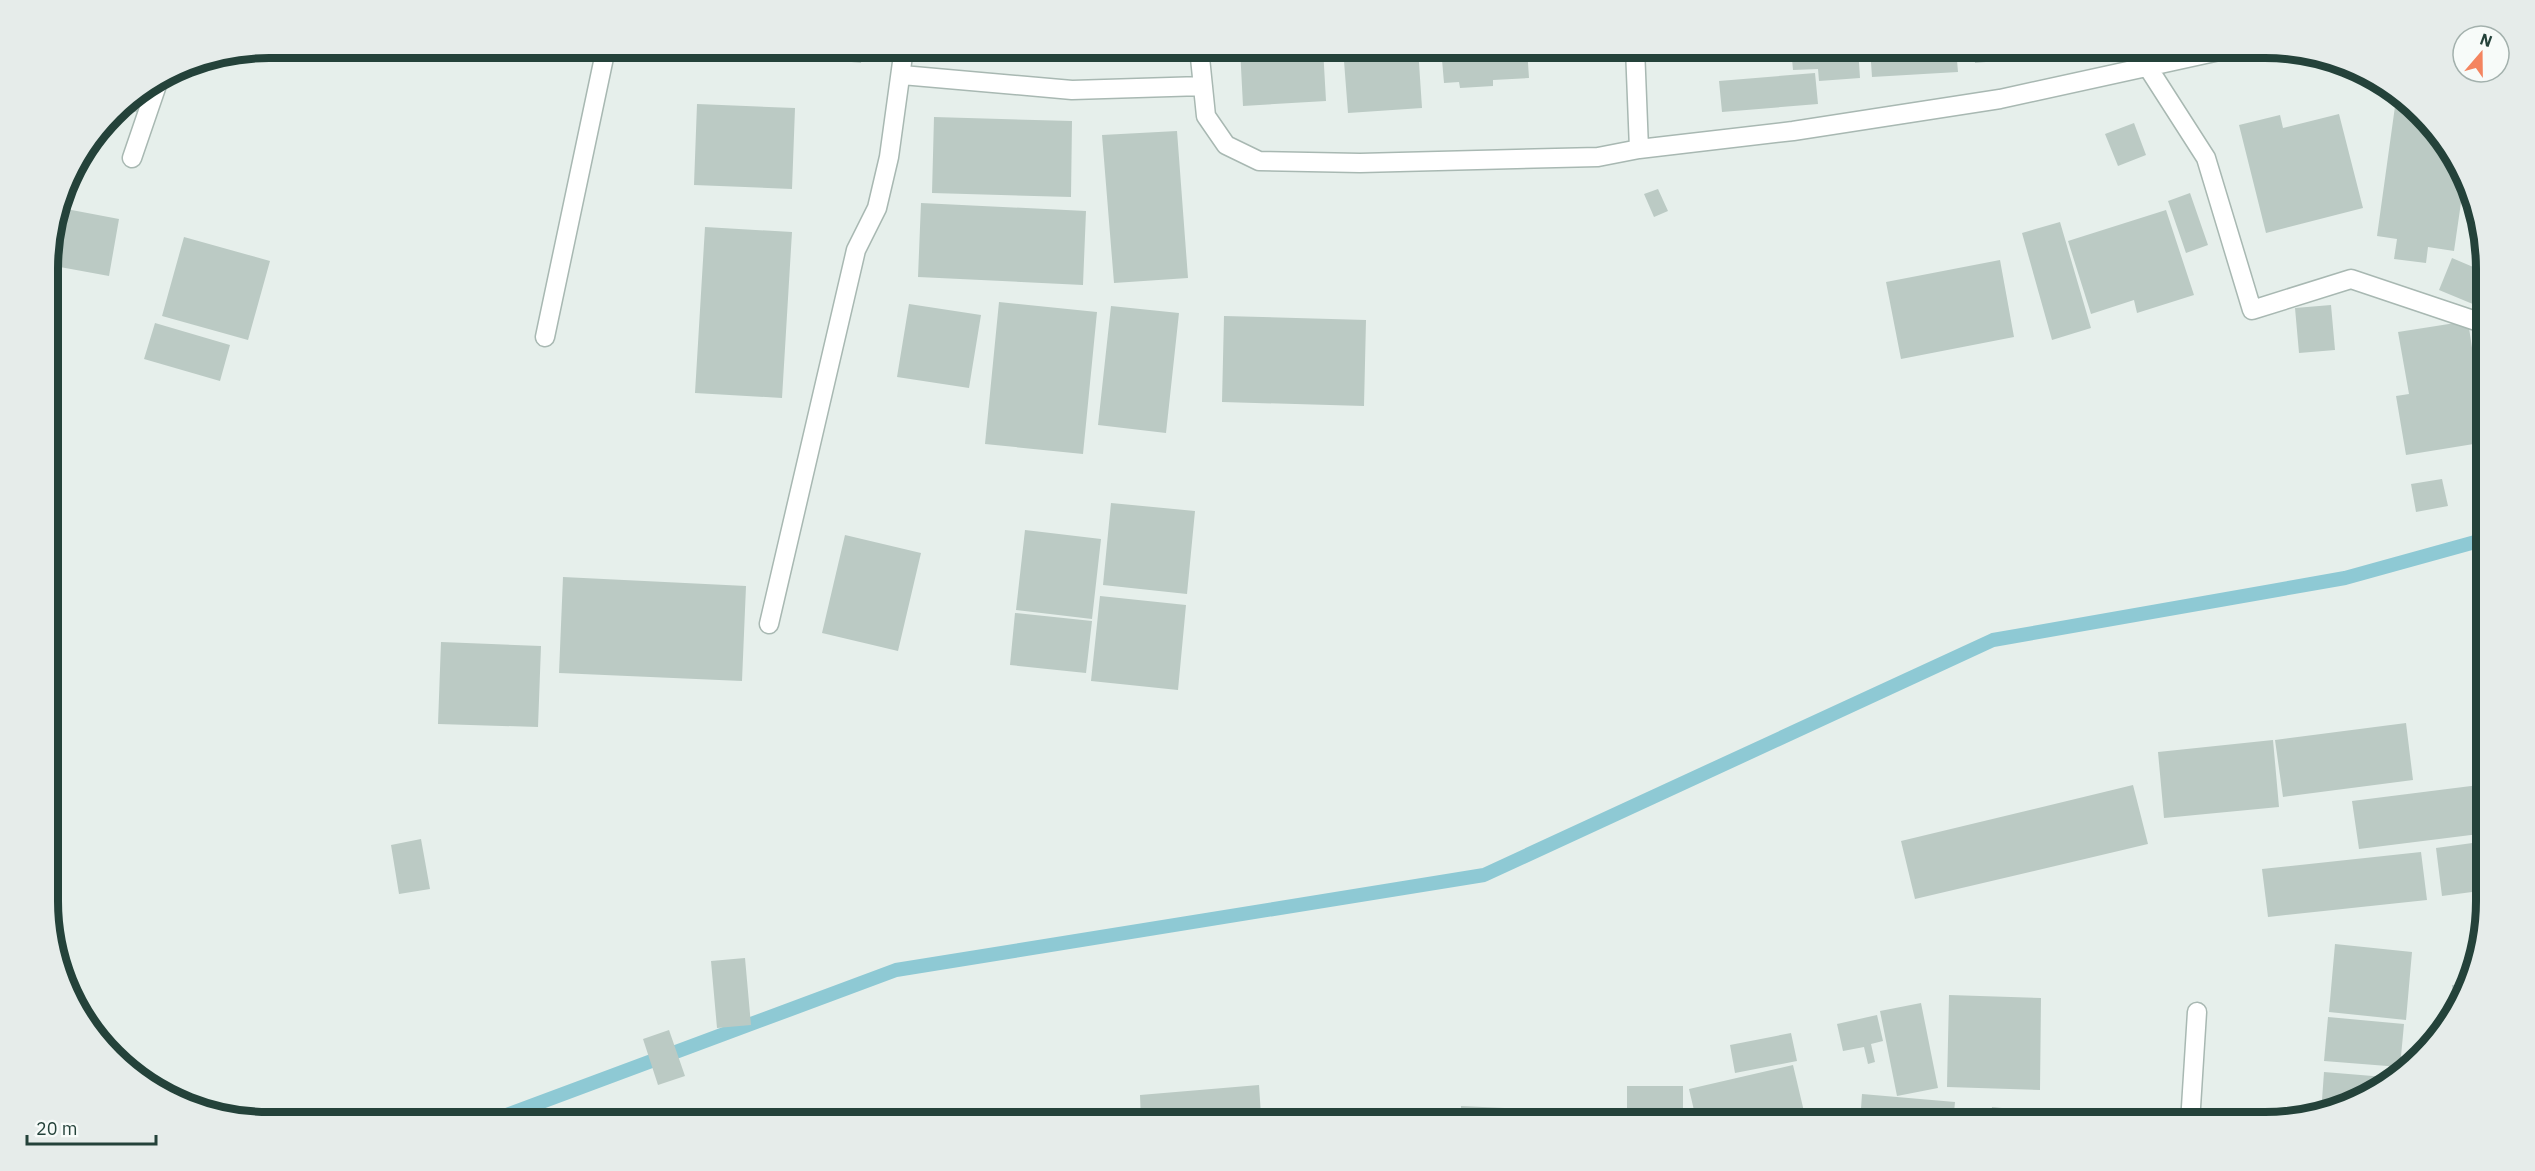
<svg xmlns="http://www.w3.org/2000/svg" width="2535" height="1171" font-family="'IBM Plex Sans',sans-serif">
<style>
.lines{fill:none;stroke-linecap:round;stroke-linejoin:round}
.stream{stroke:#8ec9d4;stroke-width:14}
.building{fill:#bbcac4}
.minor-casing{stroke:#a8b8b2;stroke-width:21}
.minor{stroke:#fff;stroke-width:18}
.rim{fill:none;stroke:#24423a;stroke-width:8}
</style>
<rect width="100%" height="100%" fill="#e6efeb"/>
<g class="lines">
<path class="stream" d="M485,1123L896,970L1484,875L1993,640L2345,578L2486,539"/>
</g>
<path class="building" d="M774,48H863L861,63L773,54Z
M1093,48H1164L1163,59L1092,56Z
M1240,48H1323L1326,101L1243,106Z
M1343,48H1418L1422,108L1348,113Z
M1441,48H1527L1529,78L1493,80V86L1460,88L1459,82L1444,83Z
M1791,48H1858L1860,78L1819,81L1818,69L1793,70Z
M1870,48H1956L1958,72L1872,77Z
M1974,48H2059V55L1975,63Z
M1815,73L1818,104L1722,112L1719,81Z
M141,92L137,112L119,109L123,103Z
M2397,92L2441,135L2465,175L2454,251L2428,247L2426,263L2394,259L2397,239L2377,236Z
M697,104L795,108L792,189L694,185Z
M2339,114L2363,208L2266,233L2239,125L2280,115L2283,128Z
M934,117L1072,121L1071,197L932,193Z
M2134,123L2146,155L2118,166L2105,134Z
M1177,131L1188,278L1114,283L1102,135Z
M1658,189L1668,211L1654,217L1644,194Z
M2190,193L2208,245L2186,253L2168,201Z
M921,203L1086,211L1083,285L918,277Z
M61,208L119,219L109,276L49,265V254Z
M2166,210L2194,295L2137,313L2134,300L2091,314L2068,241Z
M2060,222L2091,328L2052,340L2022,233Z
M705,227L792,232L782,398L695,393Z
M184,237L270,261L248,340L162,316Z
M2452,258L2485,272V295L2480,307L2439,290Z
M2000,260L2014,337L1901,359L1886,282Z
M999,302L1097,312L1083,454L985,444Z
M909,304L981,315L969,388L897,377Z
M2331,305L2335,350L2299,353L2295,308Z
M1111,306L1179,313L1166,433L1098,425Z
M1224,316L1366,320L1364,406L1222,402Z
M2468,321L2486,442L2406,455L2396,396L2409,394L2398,332Z
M155,323L230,345L220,381L144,359Z
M2442,479L2448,506L2416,512L2411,484Z
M1111,503L1195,511L1187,594L1103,585Z
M1025,530L1101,539L1092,619L1016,610Z
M845,535L921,553L898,651L822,633Z
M563,577L746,586L742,681L559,673Z
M1100,596L1186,605L1178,690L1091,681Z
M1015,613L1092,621L1086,673L1010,665Z
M441,642L541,646L538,727L438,724Z
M2406,723L2413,780L2283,797L2275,740Z
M2273,740L2279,807L2164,818L2158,752Z
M2487,784V833L2359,849L2352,801Z
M2133,785L2148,844L1915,899L1901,841Z
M421,839L430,889L399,894L391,845Z
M2487,841V890L2442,896L2436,848Z
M2421,852L2427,900L2268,917L2262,869Z
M2335,944L2412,952L2406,1020L2329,1012Z
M745,958L751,1025L717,1028L711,961Z
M2470,984V987L2454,1013L2452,985Z
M1949,995L2041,998L2040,1090L1947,1087Z
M1921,1003L1938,1088L1897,1096L1880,1011Z
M1877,1015L1883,1041L1871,1044L1875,1062L1868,1064L1864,1047L1843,1051L1837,1024Z
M2328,1017L2404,1024L2400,1067L2324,1061Z
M669,1030L685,1076L658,1085L643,1039Z
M1791,1033L1797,1061L1735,1073L1730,1045Z
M1793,1065L1806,1120L1793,1123H1697L1689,1089Z
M2324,1072L2397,1078L2389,1086L2337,1111L2321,1114Z
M1259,1085L1261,1115L1141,1123L1140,1095Z
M1627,1086H1683V1123H1627Z
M1862,1094L1955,1102L1953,1123H1860Z
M1461,1106L1617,1113V1123H1461Z
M1992,1107L2131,1121V1123H1990Z
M656,1114L660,1123H636Z"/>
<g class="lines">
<defs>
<path id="minor" d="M1199,48L1206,116L1226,145L1259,161L1360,163L1598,157L1639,149L1793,131L2000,99L2233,48
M1635,48L1639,149
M2147,66L2206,158L2252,310L2351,279L2485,324
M902,75L1072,90L1203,86
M132,158L158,82
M545,337L606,48
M769,624L856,250L877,208L889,157L904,48
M2190,1123L2197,1012"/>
</defs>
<use href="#minor" class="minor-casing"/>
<use href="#minor" class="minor"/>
</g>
<path d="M0 0H2535V1171H0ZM269 58H2265A211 211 0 0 1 2476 269V901A211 211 0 0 1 2265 1112H269A211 211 0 0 1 58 901V269A211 211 0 0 1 269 58Z" fill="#e6ecea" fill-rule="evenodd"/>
<path class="rim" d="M269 58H2265A211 211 0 0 1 2476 269V901A211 211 0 0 1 2265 1112H269A211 211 0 0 1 58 901V269A211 211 0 0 1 269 58Z"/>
<g transform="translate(2481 54) rotate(20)"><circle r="28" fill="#f7fbf9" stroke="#a3b1ad" stroke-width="1.5"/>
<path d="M0-4.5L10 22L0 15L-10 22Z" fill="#f4845f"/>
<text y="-9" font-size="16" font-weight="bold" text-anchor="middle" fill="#24423a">N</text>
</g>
<path d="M27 1135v9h129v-9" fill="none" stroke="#24423a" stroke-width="3"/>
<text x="36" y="1135" font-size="18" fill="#24423a" stroke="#f7fbf9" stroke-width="4.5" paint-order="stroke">20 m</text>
</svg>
